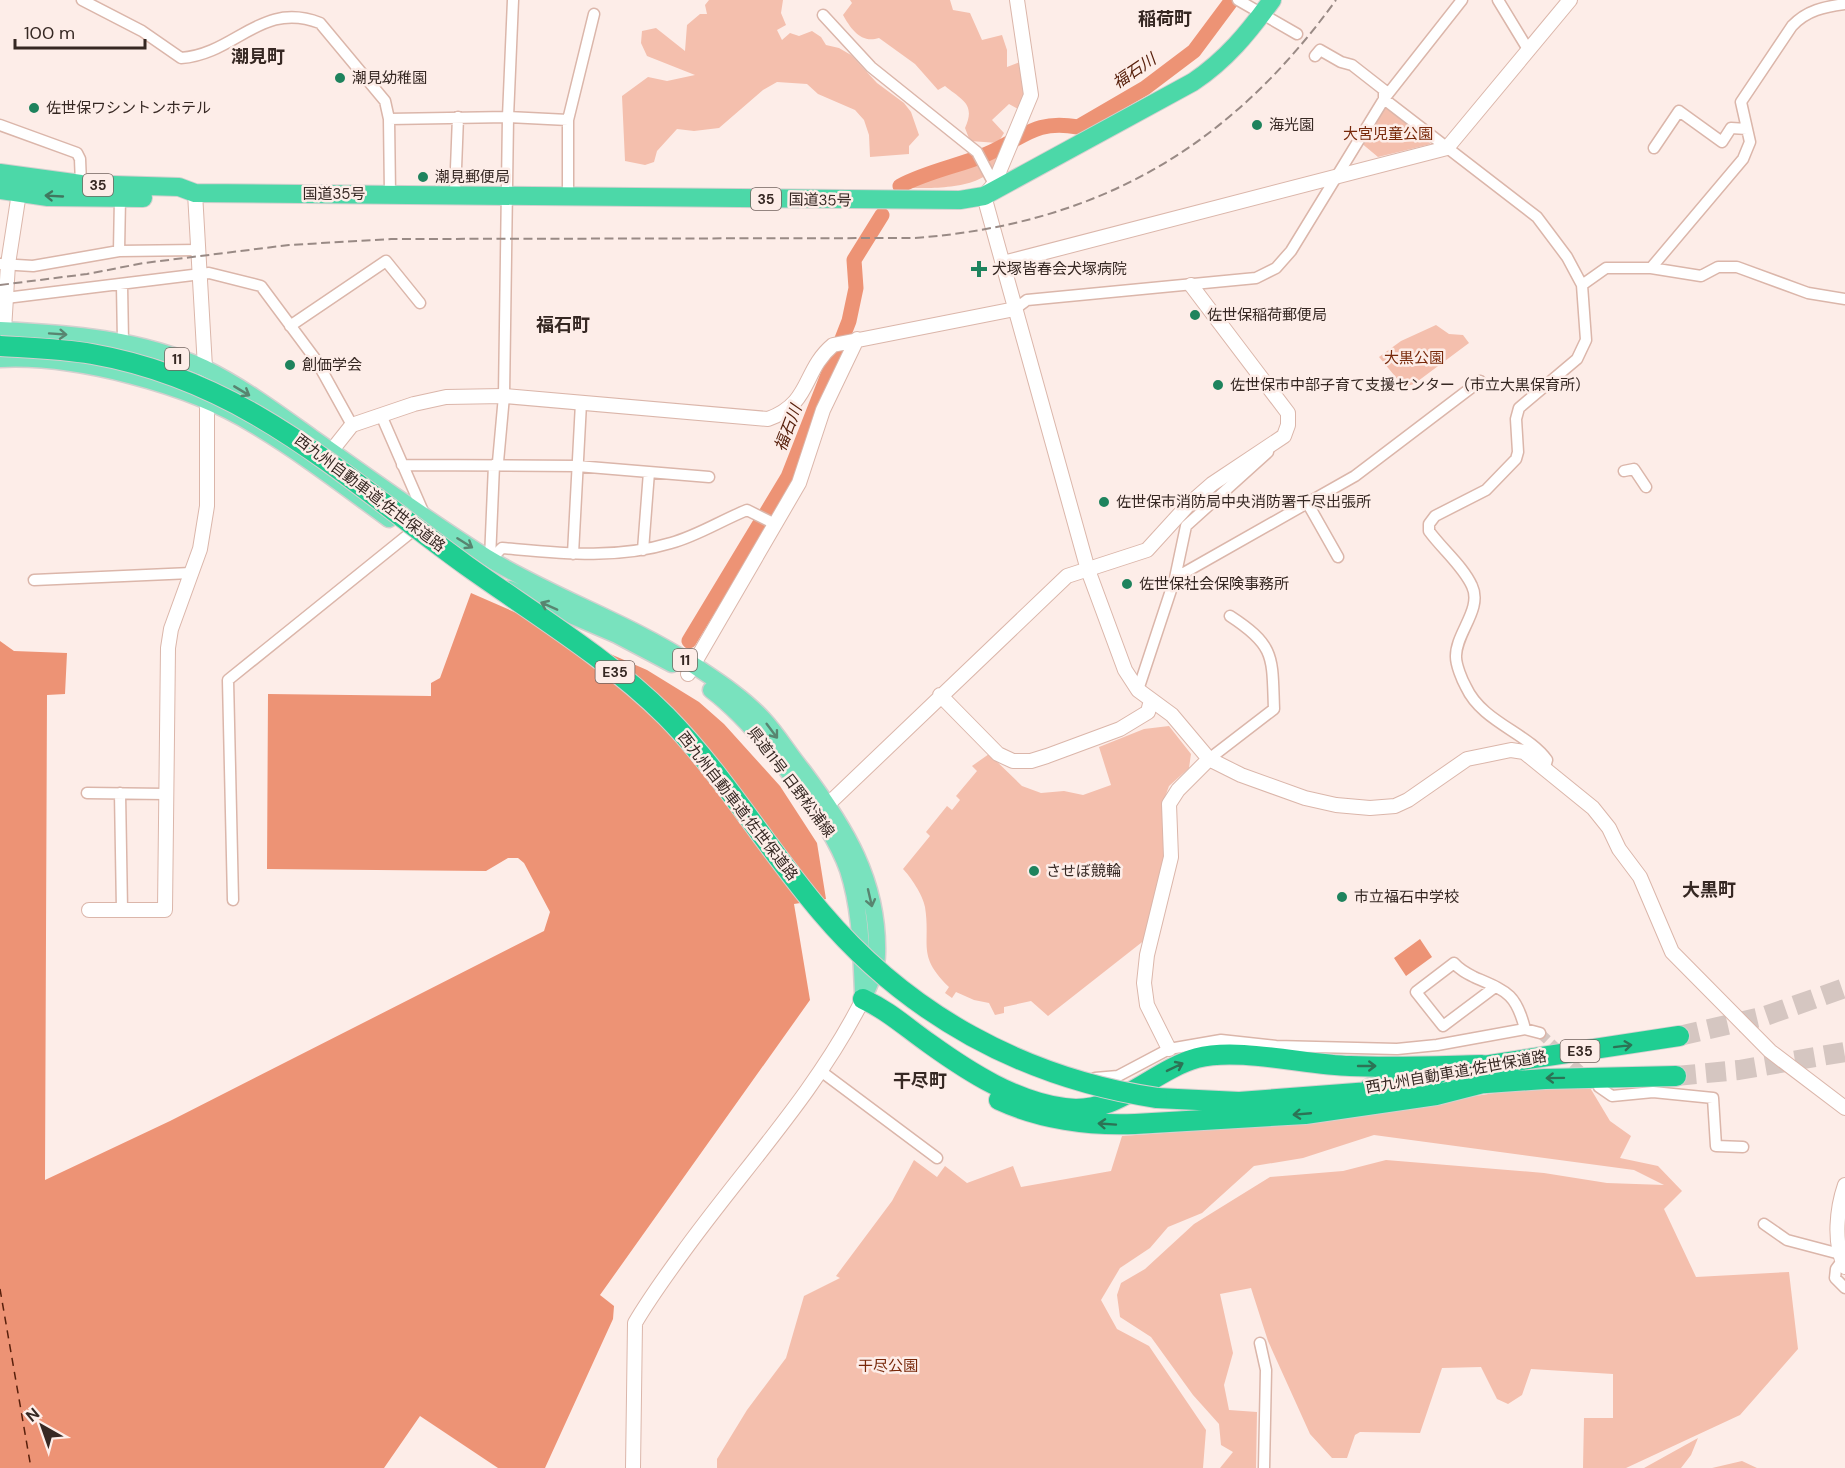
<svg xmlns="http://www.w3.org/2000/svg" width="1845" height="1468" font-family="'DM Sans','Noto Sans JP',sans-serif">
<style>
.green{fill:#f4bfad}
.water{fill:#ed9375}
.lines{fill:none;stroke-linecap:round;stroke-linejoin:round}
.river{stroke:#ed9375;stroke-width:15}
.ferry{stroke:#58200c;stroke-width:1.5;stroke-dasharray:8 6;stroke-linecap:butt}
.minor-tunnel{stroke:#d5c6c1;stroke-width:10;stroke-dasharray:10 5;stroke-linecap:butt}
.motorway-tunnel{stroke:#d5c6c1;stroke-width:20;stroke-dasharray:20 10;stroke-linecap:butt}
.minor-casing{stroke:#dbb6aa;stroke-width:13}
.tertiary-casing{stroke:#dbb6aa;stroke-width:16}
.primary-casing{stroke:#d3d0cf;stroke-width:19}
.trunk-casing{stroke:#d3d0cf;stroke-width:20}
.motorway-casing{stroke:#d3d0cf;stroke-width:22}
.minor{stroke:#fff;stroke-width:10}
.tertiary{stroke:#fff;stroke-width:14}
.primary{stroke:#79e2be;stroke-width:16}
.trunk{stroke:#4cd8a8;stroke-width:18}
.motorway{stroke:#20ce92;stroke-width:20}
.rail{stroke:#998a85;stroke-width:2;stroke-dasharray:9 4.5;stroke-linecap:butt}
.motorway-bridge-casing{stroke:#d3d0cf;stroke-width:22;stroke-linecap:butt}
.motorway-bridge{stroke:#20ce92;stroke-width:20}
.oneway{stroke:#40775f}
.oneway2{stroke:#588570}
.oneway3{stroke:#2c7355}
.poi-dot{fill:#1e835d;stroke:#fdede8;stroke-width:2}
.labels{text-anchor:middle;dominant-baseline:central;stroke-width:5;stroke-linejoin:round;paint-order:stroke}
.shield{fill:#fdede8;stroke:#72635e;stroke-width:1.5}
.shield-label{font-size:14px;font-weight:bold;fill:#362823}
.poi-label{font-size:15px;fill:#362823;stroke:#fdede8;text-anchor:start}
.park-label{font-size:15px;fill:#78290a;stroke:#fdede8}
.street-label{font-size:15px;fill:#362823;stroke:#fdede8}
.water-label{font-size:16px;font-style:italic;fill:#58200c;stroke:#fdede8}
.quarter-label{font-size:18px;font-weight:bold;fill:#362823;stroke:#fdede8}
</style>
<rect width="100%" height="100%" fill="#fdede8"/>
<path class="green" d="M709,0H783L781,13L786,25L777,30L782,40L790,33L799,36L812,31L821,37L826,45L839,48L851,55L877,83L904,103L911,112L919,135L909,146V154L870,157L869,135L864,120L855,110L818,94L807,84L777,82L763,90L719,128L694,131L677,129L657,151L654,162L645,165L625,161L622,96L648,77L667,81L695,75L647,56L641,43L642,31L656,28L685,51L687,25L700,14H707L705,5Z
M850,0H950L953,10L970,13L982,40L1002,35L1007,50V67L1020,62L1028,94L1018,109L1009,104L992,120L1004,133L998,143L970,141L965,128C976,104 962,100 945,86L938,90L915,64L879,38C861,44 851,29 843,15L852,3Z
M1383,105L1431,144L1378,157L1360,142Z
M999,153C996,192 930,188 902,188L903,184Z
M1436,325L1449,334L1463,335L1469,343L1414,384L1404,387L1379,357L1401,341Z
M1169,726L1191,754L1189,768L1169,786L1162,805L1166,860L1146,939L1048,1016L1031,1001L1004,1007V1013L995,1015L989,1003L974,1000L956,992L952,998L945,993L949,987C916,955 931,945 925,907C923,895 910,876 903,869L930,836L926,832L947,806L952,810L960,800L956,796L977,771L972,766L989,754L1022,786L1041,793L1064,791L1083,795L1111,785L1099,747L1144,729Z
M1589,1086L1610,1121L1631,1136L1620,1158L1658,1166L1682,1191L1664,1209L1696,1277L1789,1272L1798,1349L1740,1415L1626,1468H1583L1584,1418H1613V1374L1531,1369L1522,1395L1508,1404L1497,1399L1481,1367L1442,1368L1420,1433L1360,1432L1355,1435L1347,1458H1332L1310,1434L1268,1341L1251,1288L1220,1294L1233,1353L1224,1385L1229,1410L1257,1412L1256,1468H1220L1233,1452L1221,1445L1219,1424L1193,1395L1151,1337L1120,1317L1117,1295L1121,1283L1145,1269L1194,1224L1270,1177L1343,1171L1386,1160L1544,1173L1607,1183L1664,1185L1634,1170L1374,1135L1303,1158L1254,1166L1202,1213L1168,1227L1150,1248L1120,1268L1101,1300L1117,1329L1149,1346L1206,1430L1203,1468H717V1459L747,1410L786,1358L804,1296L840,1278L836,1276L892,1201L914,1160L937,1177L945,1166L967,1183L1013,1166L1021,1187L1111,1171L1122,1136L1304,1123L1520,1089Z
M1698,1438L1691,1455L1681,1468H1644Z
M1742,1461L1757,1468H1712Z"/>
<path class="water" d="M471,593L647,670L699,702L724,724L780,786L817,843L826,899L794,904L810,1000L600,1295L614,1306L613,1319L545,1468H498L420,1416L384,1468H0V641L14,651L67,653L65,694L47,695L45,1180L170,1121L544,931L550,912L524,863L518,858H508L486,871L267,869L268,694L431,696V683L440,678Z
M1420,939L1432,957L1406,976L1394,958Z"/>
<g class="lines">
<path class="river" d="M900,186C928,171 959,166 987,154C1024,138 1034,119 1078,127L1145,88L1194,51L1232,0
M689,641L788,477L849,321L856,288L854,260L882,215"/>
<path class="ferry" d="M0,1289L31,1468"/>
<path class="minor-tunnel" d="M1540,1033L1588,1078"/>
<path class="motorway-tunnel" d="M1679,1036L1765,1016L1845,988
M1676,1076L1739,1070L1845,1052"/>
<defs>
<path id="minor" d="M82,0L142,31L181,58C236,54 261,0 320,23L385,101L389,119L390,194
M1238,0L1297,34
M1498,0L1529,51
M823,15L871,67L977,152L994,184
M1315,56L1320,50L1341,62L1352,65L1384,90V99L1537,217L1567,257L1582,285L1586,340L1577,359L1519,408L1516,419L1518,452L1516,459L1486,490L1435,516L1429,524V531C1442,549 1463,566 1472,586C1483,609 1455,634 1456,657C1456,665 1462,680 1466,687C1482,722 1528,733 1547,760L1545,767
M389,119L508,117L568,120
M0,125L77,153L80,159L81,184
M1654,148L1679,111L1722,142L1731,128L1747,129
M455,194L458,117
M568,196V120L594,14
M119,251L199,250
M0,264L33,266L119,251L120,198
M1651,268L1743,159L1750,142L1741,102L1792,26C1807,10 1824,7 1845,4
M122,285L123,342
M1582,285L1606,268H1651L1701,276L1718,267H1737L1808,293L1845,299
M6,298L209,273L261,286L316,360L352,425
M1015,309L1027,300L1256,278L1276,268L1291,251L1384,99L1462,0
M290,326L386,261L420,303
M381,415L425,516
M402,465L577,466L709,477
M1624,471L1634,469L1646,487
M1308,504L1338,557
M643,550L649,472
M573,554L581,403
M490,559L494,465L498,462L504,396L508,117L513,0
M488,562L502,548C559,553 615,560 671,543C697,536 722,520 747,510L775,524
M1175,578L1355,476L1480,381
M34,580L191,573
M1138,690L1175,578L1186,526L1268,452
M1209,759L1274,709C1272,657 1276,646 1230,616
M87,793L166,794
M120,793L122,910
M233,900L228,680L409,534
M1495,987L1443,1026L1416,992L1454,963C1460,970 1466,973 1474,977C1506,991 1516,993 1525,1029
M822,1072L937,1158
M1095,1078L1118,1076L1169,1049L1221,1040L1276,1046L1397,1049L1437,1045L1525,1029L1540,1033
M1599,1087L1612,1096L1653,1092L1713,1098L1716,1146L1743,1147
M1764,1224L1787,1240L1840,1254
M1842,1261L1836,1269L1835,1278L1845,1288
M1260,1343L1266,1370L1264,1468"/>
<path id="tertiary" d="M1017,0L1031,95L994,184L984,196L1088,570L1125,670L1138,690L1172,715L1209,759L1241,775L1305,798L1336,805L1370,808L1395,806L1408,800L1467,759L1511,750L1524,752L1593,808L1609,828L1619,849L1640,877L1672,952L1770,1051L1845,1108
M1003,263L1447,148L1570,0
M4,330L8,264L19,193
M325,459L352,425L414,404L446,397L504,396L768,419C812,403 802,371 833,345L1015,309
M688,674L799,483L823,410L857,339
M940,695L998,754L1013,761H1031L1047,756L1120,729L1148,712L1151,700
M820,812L1067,576L1147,550L1188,505L1212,484L1284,436L1288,425V413L1191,285
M89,910H165L168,648L171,629L200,549L207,506V402L195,193
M1169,1049L1147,1005L1144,983L1147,955L1171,857L1169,804L1178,790L1209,759
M1845,1185C1837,1208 1833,1243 1845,1267
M633,1468L635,1323C649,1299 665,1277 681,1255C742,1170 816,1093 863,999"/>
<path id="primary" d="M0,330C68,333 141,339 204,368C243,387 279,414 314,439C371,479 427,520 486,557C552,597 627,622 692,664C716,680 743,697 763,719C777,734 789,754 803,771C845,827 879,881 877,954C877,970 869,985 863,999
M0,359C75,355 190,385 254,425C301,453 345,487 389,519
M510,589L617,635L672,664
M711,690C755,723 830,818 848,870C861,910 861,951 863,992"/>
<path id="trunk" d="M0,173L81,184L179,187L195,193L960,200L984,196L1193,82C1226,60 1248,33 1272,0
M0,190L48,197L143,198"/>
<path id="motorway" d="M863,999C889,1011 907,1028 930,1044C969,1072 1016,1102 1064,1108C1116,1116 1151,1071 1197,1058C1238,1047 1306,1065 1350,1066C1394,1068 1438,1066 1482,1065
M1470,1068L1679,1036
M1472,1084L1545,1079L1676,1076
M1370,1088L1438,1074
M1157,1098L1239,1102L1383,1091
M999,1100C1040,1119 1089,1126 1135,1124L1305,1114L1436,1095L1483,1083"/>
</defs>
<use href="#minor" class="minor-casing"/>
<use href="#tertiary" class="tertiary-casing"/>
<use href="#primary" class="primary-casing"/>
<use href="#trunk" class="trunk-casing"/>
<use href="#motorway" class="motorway-casing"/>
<use href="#minor" class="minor"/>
<use href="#tertiary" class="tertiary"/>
<use href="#primary" class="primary"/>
<use href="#trunk" class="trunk"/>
<use href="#motorway" class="motorway"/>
<path class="rail" d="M0,285L87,274L144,263L289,245L391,239L915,238C1098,224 1229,148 1336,0"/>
<defs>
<path id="motorway-bridge" d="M0,346C31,348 62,349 92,354C247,381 345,478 467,566C533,613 609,659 666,716C725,776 767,849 821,912C908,1015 1024,1078 1157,1098"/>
</defs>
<use href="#motorway-bridge" class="motorway-bridge-casing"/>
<use href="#motorway-bridge" class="motorway-bridge"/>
</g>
<defs><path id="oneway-shaft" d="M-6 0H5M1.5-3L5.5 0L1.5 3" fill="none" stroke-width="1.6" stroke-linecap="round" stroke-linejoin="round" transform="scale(1.5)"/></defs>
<use class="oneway" href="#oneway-shaft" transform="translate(54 196) rotate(-177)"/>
<g class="oneway2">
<use href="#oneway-shaft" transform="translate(58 334) rotate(4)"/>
<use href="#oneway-shaft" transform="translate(242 391) rotate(31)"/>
<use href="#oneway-shaft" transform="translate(465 543) rotate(32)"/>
<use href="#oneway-shaft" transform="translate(549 606) rotate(-156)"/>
<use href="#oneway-shaft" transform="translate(772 731) rotate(53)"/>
<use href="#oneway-shaft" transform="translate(870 898) rotate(77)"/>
</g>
<g class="oneway3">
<use href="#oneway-shaft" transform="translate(1623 1046) rotate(-7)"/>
<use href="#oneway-shaft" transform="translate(1367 1066)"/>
<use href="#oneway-shaft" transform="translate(1175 1067) rotate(-26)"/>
<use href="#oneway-shaft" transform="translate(1555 1078) rotate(179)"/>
<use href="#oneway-shaft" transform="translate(1302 1114) rotate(175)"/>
<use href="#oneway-shaft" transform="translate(1107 1124) rotate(-176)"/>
</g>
<g class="poi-dot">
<circle cx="340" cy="78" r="6"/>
<circle cx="34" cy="108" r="6"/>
<circle cx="1257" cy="125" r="6"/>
<circle cx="423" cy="177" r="6"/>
<path d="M976 260h6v6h6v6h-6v6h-6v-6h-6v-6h6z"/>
<circle cx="1195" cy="315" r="6"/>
<circle cx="290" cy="365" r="6"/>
<circle cx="1218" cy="385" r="6"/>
<circle cx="1104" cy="502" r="6"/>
<circle cx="1127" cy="584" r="6"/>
<circle cx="1034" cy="871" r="6"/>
<circle cx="1342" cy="897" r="6"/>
</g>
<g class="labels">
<g class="shield">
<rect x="83" y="174" width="30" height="22" rx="4.5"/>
<rect x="751" y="188" width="30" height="22" rx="4.5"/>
<rect x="165" y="348" width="24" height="22" rx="4.5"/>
<rect x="673" y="649" width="24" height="22" rx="4.5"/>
<rect x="595.5" y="661" width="39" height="22" rx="4.5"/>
<rect x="1560.5" y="1040" width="39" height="22" rx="4.5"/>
</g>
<g class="shield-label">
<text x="98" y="185">35</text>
<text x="766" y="199">35</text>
<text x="177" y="359">11</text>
<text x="685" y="660">11</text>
<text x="615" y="672">E35</text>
<text x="1580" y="1051">E35</text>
</g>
<g class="poi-label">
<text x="352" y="78">潮見幼稚園</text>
<text x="46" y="108">佐世保ワシントンホテル</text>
<text x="1269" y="125">海光園</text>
<text x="435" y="177">潮見郵便局</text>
<text x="992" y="269">犬塚皆春会犬塚病院</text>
<text x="1207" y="315">佐世保稲荷郵便局</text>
<text x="302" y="365">創価学会</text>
<text x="1230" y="385">佐世保市中部子育て支援センター（市立大黒保育所）</text>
<text x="1116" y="502">佐世保市消防局中央消防署千尽出張所</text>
<text x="1139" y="584">佐世保社会保険事務所</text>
<text x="1046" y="871">させぼ競輪</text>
<text x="1354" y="897">市立福石中学校</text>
</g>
<g class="park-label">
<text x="1388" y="134">大宮児童公園</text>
<text x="1414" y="358">大黒公園</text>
<text x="888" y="1366">干尽公園</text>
</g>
<g class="street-label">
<text x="334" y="194">国道35号</text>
<text transform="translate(820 200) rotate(1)">国道35号</text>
<text transform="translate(370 493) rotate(37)">西九州自動車道;佐世保道路</text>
<text transform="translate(791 782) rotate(53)">県道11号 日野松浦線</text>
<text transform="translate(738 806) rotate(52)">西九州自動車道;佐世保道路</text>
<text transform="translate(1456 1072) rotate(-10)">西九州自動車道;佐世保道路</text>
</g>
<g class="water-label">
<text transform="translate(1134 71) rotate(-34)">福石川</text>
<text transform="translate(788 428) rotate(-69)">福石川</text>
</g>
<g class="quarter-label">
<text x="1165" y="19">稲荷町</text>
<text x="258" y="57">潮見町</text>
<text x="563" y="325">福石町</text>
<text x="1709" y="890">大黒町</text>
<text x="920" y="1081">干尽町</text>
</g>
</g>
<g transform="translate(42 1426) rotate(320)" stroke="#fdede8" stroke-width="4.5" paint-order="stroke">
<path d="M0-4.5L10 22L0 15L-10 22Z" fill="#362823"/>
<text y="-9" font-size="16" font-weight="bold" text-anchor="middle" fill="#362823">N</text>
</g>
<path d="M15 39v9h130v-9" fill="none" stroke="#362823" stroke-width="3"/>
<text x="24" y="39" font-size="18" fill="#362823" stroke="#fdede8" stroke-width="4.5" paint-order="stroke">100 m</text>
</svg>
